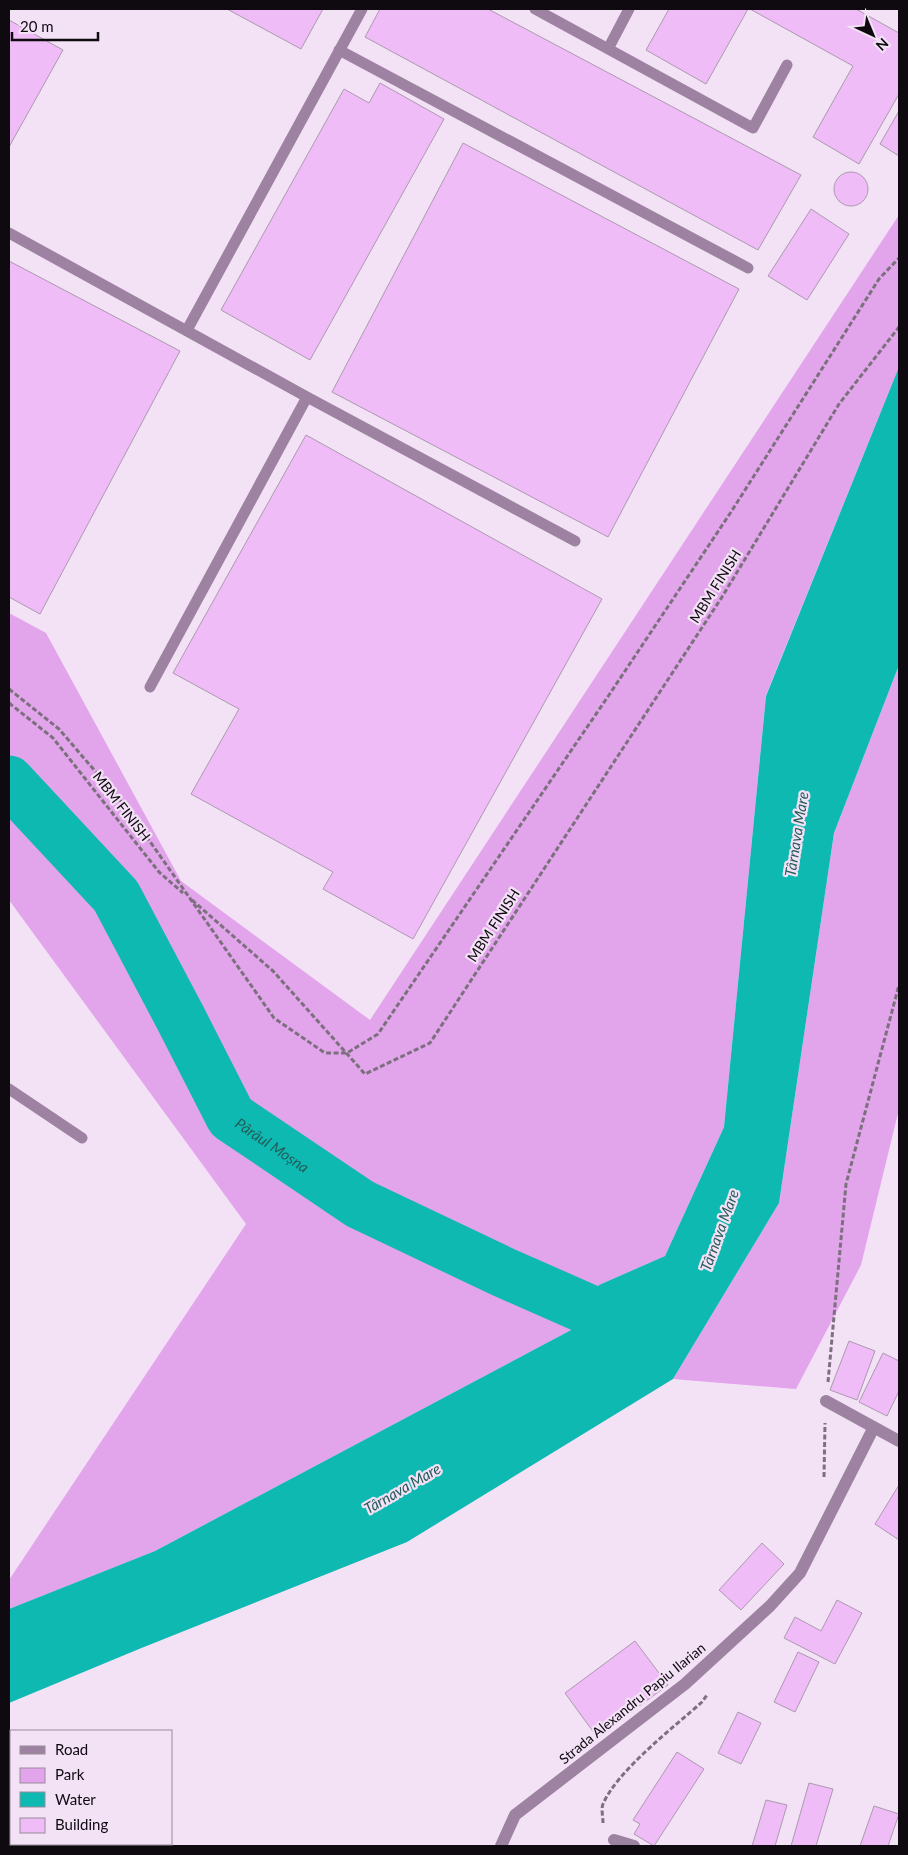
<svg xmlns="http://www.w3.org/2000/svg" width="908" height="1855" font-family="Lato,sans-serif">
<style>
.green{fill:#e2a4eb}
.water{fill:#0eb9b2}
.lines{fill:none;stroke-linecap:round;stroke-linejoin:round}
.river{stroke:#0eb9b2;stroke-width:51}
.building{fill:#efbcf7;stroke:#ab9aae}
.path{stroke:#7c707e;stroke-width:3;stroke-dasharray:5 2.5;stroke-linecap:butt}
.lane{stroke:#9d82a1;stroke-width:11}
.street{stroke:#9d82a1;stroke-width:12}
.labels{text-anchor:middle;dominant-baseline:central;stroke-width:4.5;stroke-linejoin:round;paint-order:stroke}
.street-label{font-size:14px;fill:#0f0910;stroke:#f3e1f6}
.water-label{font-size:15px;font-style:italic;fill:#225c59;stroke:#f3e1f6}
</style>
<rect width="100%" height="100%" fill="#f3e1f6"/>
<path class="green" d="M899,215V367L766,695L724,1127L665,1256L599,1285L573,1329L155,1551L9,1609V1580L246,1224L9,900V613L46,633L181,881L370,1020Z
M899,665V1109L861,1265L796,1389L673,1379L779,1203L834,833Z"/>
<path class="water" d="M899,367V665L834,833L779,1203L673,1379L407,1542L139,1649L9,1703V1609L155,1551L573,1329L599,1285L665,1256L724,1127L766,696Z"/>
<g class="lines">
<path class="river" id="s1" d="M9,781L116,896L181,1019L231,1117L360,1204L503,1272L596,1313L650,1332"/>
</g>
<path class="building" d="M227,9H323L301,49Z
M380,9H488L801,175L758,250L365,37Z
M669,9H748L706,84L646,50Z
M750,9H856L899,33V94L859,164L813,137L853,66Z
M9,20L63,50L9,147Z
M380,83L444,119L310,360L221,310L344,89L369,103Z
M899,111V156L880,144Z
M463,143L739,289L608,537L332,392Z
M834 189a17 17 0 1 1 34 0a17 17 0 1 1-34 0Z
M811,209L849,234L807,300L768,276Z
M9,261L180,351L40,614L9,597Z
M306,435L602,599L413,939L323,889L333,872L191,794L239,709L173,673Z
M849,1341L875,1351L857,1400L830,1390Z
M883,1353L899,1361V1391L887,1416L859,1402Z
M899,1485V1540L875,1524Z
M762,1543L784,1564L741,1610L719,1590Z
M837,1600L862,1613L835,1664L784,1638L795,1617L821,1631Z
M635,1641L668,1685L597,1737L565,1693Z
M798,1652L819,1662L795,1712L774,1702Z
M738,1712L761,1723L741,1764L718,1753Z
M677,1752L704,1769L654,1846L634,1834L640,1824L633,1820Z
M809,1783L833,1789L816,1846H791Z
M766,1800L787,1805L775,1846H752Z
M874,1806L899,1814L888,1846H860Z"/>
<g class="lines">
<path class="path" d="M9,689L59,729L125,806L274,1018L325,1053H347L378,1034L609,695L731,512L879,279L899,258
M9,703L53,738L159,872L183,893
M192,900L273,971L365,1074L430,1043L722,597L839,404L899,327
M828,1382L846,1184L899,985
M824,1477L825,1423
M603,1823C603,1817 601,1809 603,1804C617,1771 674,1727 702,1702L707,1695"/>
<path class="lane" d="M535,9L753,128L787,65
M608,49L629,9
M339,50L748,268
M9,233L307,397L575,541
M187,330L362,9
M150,687L307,397
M9,1089L82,1138"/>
<path class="street" d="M826,1401L899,1441
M614,1840L634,1846
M501,1846L515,1815L685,1684L770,1606L800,1573L874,1427"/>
</g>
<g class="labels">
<g class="street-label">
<text transform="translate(715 586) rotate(-58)">MBM FINISH</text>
<text transform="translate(122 806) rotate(52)">MBM FINISH</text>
<text transform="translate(493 925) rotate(-57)">MBM FINISH</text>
<text transform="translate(632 1703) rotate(-39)">Strada Alexandru Papiu Ilarian</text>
</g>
<g class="water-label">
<text transform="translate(796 834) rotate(-81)">Târnava Mare</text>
<text stroke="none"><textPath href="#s1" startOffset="456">Pârâul Moșna</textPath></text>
<text transform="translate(719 1230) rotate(-70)">Târnava Mare</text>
<text transform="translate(402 1488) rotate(-30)">Târnava Mare</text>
</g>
</g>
<rect width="908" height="1855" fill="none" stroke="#0f0910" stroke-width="20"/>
<rect x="10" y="1730" width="162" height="115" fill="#f3e1f6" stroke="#988b9a"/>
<rect x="20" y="1746" width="25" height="8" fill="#9d82a1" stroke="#988b9a"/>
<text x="55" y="1755" font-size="15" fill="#0f0910">Road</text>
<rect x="20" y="1768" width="25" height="15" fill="#e2a4eb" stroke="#988b9a"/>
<text x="55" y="1780" font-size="15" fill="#0f0910">Park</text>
<rect x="20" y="1792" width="25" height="15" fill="#0eb9b2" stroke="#988b9a"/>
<text x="55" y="1805" font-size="15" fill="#0f0910">Water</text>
<rect x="20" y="1818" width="25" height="15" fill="#efbcf7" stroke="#988b9a"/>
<text x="55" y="1830" font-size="15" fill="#0f0910">Building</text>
<g transform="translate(873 35) rotate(136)" stroke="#f3e1f6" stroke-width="4" paint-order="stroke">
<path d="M0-4L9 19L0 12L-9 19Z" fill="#0f0910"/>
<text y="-8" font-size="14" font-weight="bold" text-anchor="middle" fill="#0f0910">N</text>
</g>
<path d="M12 32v8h86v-8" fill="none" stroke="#0f0910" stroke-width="2.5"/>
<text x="20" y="32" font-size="15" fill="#0f0910" stroke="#f3e1f6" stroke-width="4" paint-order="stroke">20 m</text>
</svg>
